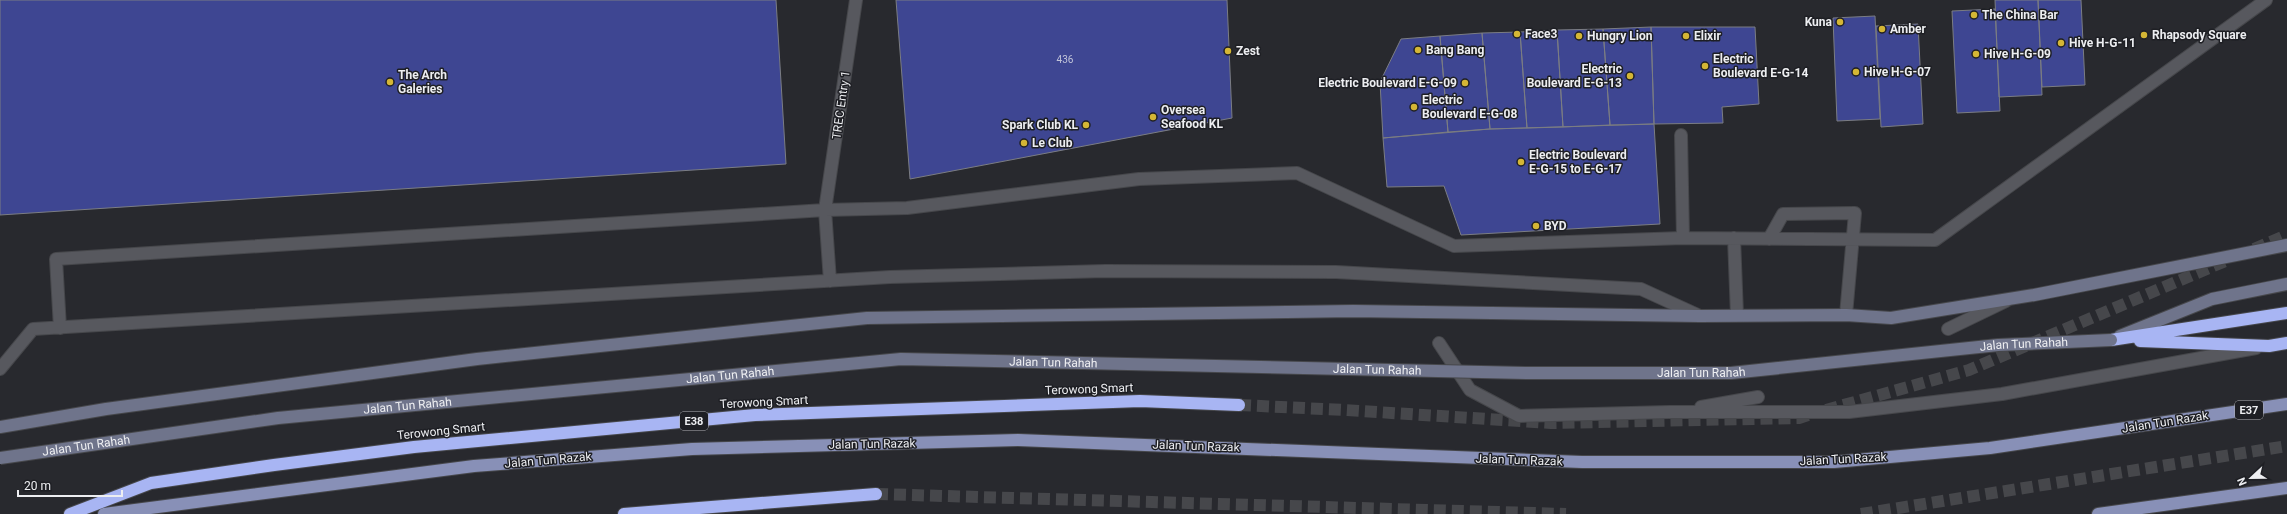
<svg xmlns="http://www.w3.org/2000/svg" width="2287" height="514" font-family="Roboto,sans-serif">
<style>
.building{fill:#3e4692;stroke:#7b7d83}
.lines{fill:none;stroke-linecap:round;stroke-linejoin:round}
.highway-tunnel{stroke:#46474b;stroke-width:12;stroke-dasharray:12 6;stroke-linecap:butt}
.lane-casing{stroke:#46474b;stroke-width:14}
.secondary-casing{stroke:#46474b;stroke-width:14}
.primary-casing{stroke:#46474b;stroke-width:14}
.highway-casing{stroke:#46474b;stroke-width:14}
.lane{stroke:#57585e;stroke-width:12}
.secondary{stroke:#6f748b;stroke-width:12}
.primary{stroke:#8890b7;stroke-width:12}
.highway{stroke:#a8b5f3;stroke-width:12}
.secondary-bridge-casing{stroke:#46474b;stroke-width:14;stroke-linecap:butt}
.secondary-bridge{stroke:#6f748b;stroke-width:12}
.poi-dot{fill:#d4b635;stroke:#1e1f24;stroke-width:1.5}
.labels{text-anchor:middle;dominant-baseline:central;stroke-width:3;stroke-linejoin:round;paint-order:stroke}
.number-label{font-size:10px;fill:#c1c4d9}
.shield{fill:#1e1f24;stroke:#afb0b4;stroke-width:1}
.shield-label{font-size:11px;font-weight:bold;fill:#edeef1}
.poi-label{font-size:12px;font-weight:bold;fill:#edeef1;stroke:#1e1f24;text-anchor:start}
.street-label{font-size:12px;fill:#edeef1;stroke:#1e1f24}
</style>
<rect width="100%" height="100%" fill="#28292e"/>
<path class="building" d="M0,0H776L786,164L0,215Z
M896,0H1227L1232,118L910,179Z
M1995,0H2038L2042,95L1999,97Z
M2038,0H2081L2085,85L2042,87Z
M1995,9L2000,111L1957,113L1952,11Z
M1875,16L1880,119L1837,121L1833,18Z
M1918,24L1923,124L1881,127L1876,26Z
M1651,27L1654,124L1610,125L1603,29Z
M1651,27H1755L1759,104L1722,107L1723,123L1654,124Z
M1603,29L1610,125L1563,127L1557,30Z
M1557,30L1563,127L1527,128L1520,32Z
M1520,32L1527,128L1490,129L1482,33Z
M1482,33L1490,129L1448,132L1440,36Z
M1440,36L1448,132L1383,138L1380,82L1401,39Z
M1654,124L1660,224L1461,235L1444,186L1387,187L1383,138L1490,129Z"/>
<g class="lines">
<path class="highway-tunnel" d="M2254,249L2287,235
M1239,405L1345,410L1551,423L1799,418L1808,415
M1826,410L1969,370L2230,259
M876,494L1566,514
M1861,514L2287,446"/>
<defs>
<path id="lane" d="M856,0L825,210L907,208L1139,179L1297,173L1454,246L1683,238L1935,240L2266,0
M1681,135L1683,238
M1734,238L1737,315
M1769,239L1783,214L1855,213L1846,315
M60,328L56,259L825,210L830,281
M1948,329L2006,301
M1439,343L1470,390L1519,416L1669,412H1849L2002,394L2256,348
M0,369L33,329L890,277L1105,271L1336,272L1641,289L1700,316
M1701,407L1758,397"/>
<path id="secondary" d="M2120,336L2212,299L2287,284
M0,427L106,409L477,359L867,318L1353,311L1700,316L1846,315L1891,318L2034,295L2287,245"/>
<path id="primary" d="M104,514L474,466L692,449L1018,440L1582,462H1834L1990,448L2287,404
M2098,514L2287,488"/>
<path id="highway" d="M2111,340L2287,313
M2140,341L2269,346L2287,343
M70,514L151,483L274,465L414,447L755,415L1140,401L1239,405
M624,514L876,494"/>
</defs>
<use href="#lane" class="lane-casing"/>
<use href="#secondary" class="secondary-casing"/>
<use href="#primary" class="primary-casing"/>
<use href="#highway" class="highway-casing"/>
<use href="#lane" class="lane"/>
<use href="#secondary" class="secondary"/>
<use href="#primary" class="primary"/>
<use href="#highway" class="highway"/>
<defs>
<g id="secondary-bridge">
<path id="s1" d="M0,458L278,418L901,359L1526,373H1731L1998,345L2111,340"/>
</g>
</defs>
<use href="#secondary-bridge" class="secondary-bridge-casing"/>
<use href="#secondary-bridge" class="secondary-bridge"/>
</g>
<g class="poi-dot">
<circle cx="1974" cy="15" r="4"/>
<circle cx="1840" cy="22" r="4"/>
<circle cx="1882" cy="29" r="4"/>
<circle cx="1517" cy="34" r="4"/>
<circle cx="2144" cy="35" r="4"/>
<circle cx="1579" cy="36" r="4"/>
<circle cx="1686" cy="36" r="4"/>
<circle cx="2061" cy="43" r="4"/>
<circle cx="1418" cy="50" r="4"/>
<circle cx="1228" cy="51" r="4"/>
<circle cx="1976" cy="54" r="4"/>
<circle cx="1705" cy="66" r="4"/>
<circle cx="1856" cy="72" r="4"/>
<circle cx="1630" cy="76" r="4"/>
<circle cx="390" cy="82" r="4"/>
<circle cx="1465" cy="83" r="4"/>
<circle cx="1414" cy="107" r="4"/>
<circle cx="1153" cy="117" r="4"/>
<circle cx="1086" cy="125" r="4"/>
<circle cx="1024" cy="143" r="4"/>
<circle cx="1521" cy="162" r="4"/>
<circle cx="1536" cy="226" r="4"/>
</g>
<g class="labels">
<g class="number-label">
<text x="1065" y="59">436</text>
</g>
<g class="shield">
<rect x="2235" y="401" width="28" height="18" rx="3"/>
<rect x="680" y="412" width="28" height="18" rx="3"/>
</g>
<g class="shield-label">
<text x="2249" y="410">E37</text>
<text x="694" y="421">E38</text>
</g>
<g class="poi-label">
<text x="1982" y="15">The China Bar</text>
<text x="1832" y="22" text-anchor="end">Kuna</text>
<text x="1890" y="29">Amber</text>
<text x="1525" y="34">Face3</text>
<text x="2152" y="35">Rhapsody Square</text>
<text x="1587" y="36">Hungry Lion</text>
<text x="1694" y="36">Elixir</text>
<text x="2069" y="43">Hive H-G-11</text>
<text x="1426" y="50">Bang Bang</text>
<text x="1236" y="51">Zest</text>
<text x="1984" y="54">Hive H-G-09</text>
<text x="1713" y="59">Electric<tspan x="1713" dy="14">Boulevard E-G-14</tspan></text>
<text x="1622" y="69" text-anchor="end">Electric<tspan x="1622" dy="14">Boulevard E-G-13</tspan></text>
<text x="1864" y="72">Hive H-G-07</text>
<text x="398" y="75">The Arch<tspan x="398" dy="14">Galeries</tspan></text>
<text x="1457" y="83" text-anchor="end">Electric Boulevard E-G-09</text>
<text x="1422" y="100">Electric<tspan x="1422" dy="14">Boulevard E-G-08</tspan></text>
<text x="1161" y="110">Oversea<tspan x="1161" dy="14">Seafood KL</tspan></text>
<text x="1078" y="125" text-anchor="end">Spark Club KL</text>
<text x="1032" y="143">Le Club</text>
<text x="1529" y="155">Electric Boulevard<tspan x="1529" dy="14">E-G-15 to E-G-17</tspan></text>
<text x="1544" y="226">BYD</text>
</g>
<g class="street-label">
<text transform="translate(841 105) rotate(-82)">TREC Entry 1</text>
<text stroke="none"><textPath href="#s1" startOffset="2031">Jalan Tun Rahah</textPath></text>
<text stroke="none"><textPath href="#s1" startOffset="1059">Jalan Tun Rahah</textPath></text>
<text stroke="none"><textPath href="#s1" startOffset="1383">Jalan Tun Rahah</textPath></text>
<text stroke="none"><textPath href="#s1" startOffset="1707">Jalan Tun Rahah</textPath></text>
<text stroke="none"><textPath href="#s1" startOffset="735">Jalan Tun Rahah</textPath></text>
<text transform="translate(1089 389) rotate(-2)">Terowong Smart</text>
<text transform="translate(764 402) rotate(-3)">Terowong Smart</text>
<text stroke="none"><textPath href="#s1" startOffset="411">Jalan Tun Rahah</textPath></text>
<text transform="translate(2165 422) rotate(-9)">Jalan Tun Razak</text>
<text transform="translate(441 431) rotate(-6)">Terowong Smart</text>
<text transform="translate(872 444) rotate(-1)">Jalan Tun Razak</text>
<text stroke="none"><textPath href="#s1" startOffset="87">Jalan Tun Rahah</textPath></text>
<text transform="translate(1196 446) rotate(2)">Jalan Tun Razak</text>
<text transform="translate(1843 459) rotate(-3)">Jalan Tun Razak</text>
<text transform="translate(548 460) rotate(-5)">Jalan Tun Razak</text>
<text transform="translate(1519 460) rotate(2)">Jalan Tun Razak</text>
</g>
</g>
<g transform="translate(2251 478) rotate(248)" stroke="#1e1f24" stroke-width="3" paint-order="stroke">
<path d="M0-3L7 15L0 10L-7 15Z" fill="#edeef1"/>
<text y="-6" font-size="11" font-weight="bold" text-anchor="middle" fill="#edeef1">N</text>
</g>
<path d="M18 490v6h104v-6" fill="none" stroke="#edeef1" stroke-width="2"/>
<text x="24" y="490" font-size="12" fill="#edeef1" stroke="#1e1f24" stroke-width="3" paint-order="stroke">20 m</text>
</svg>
